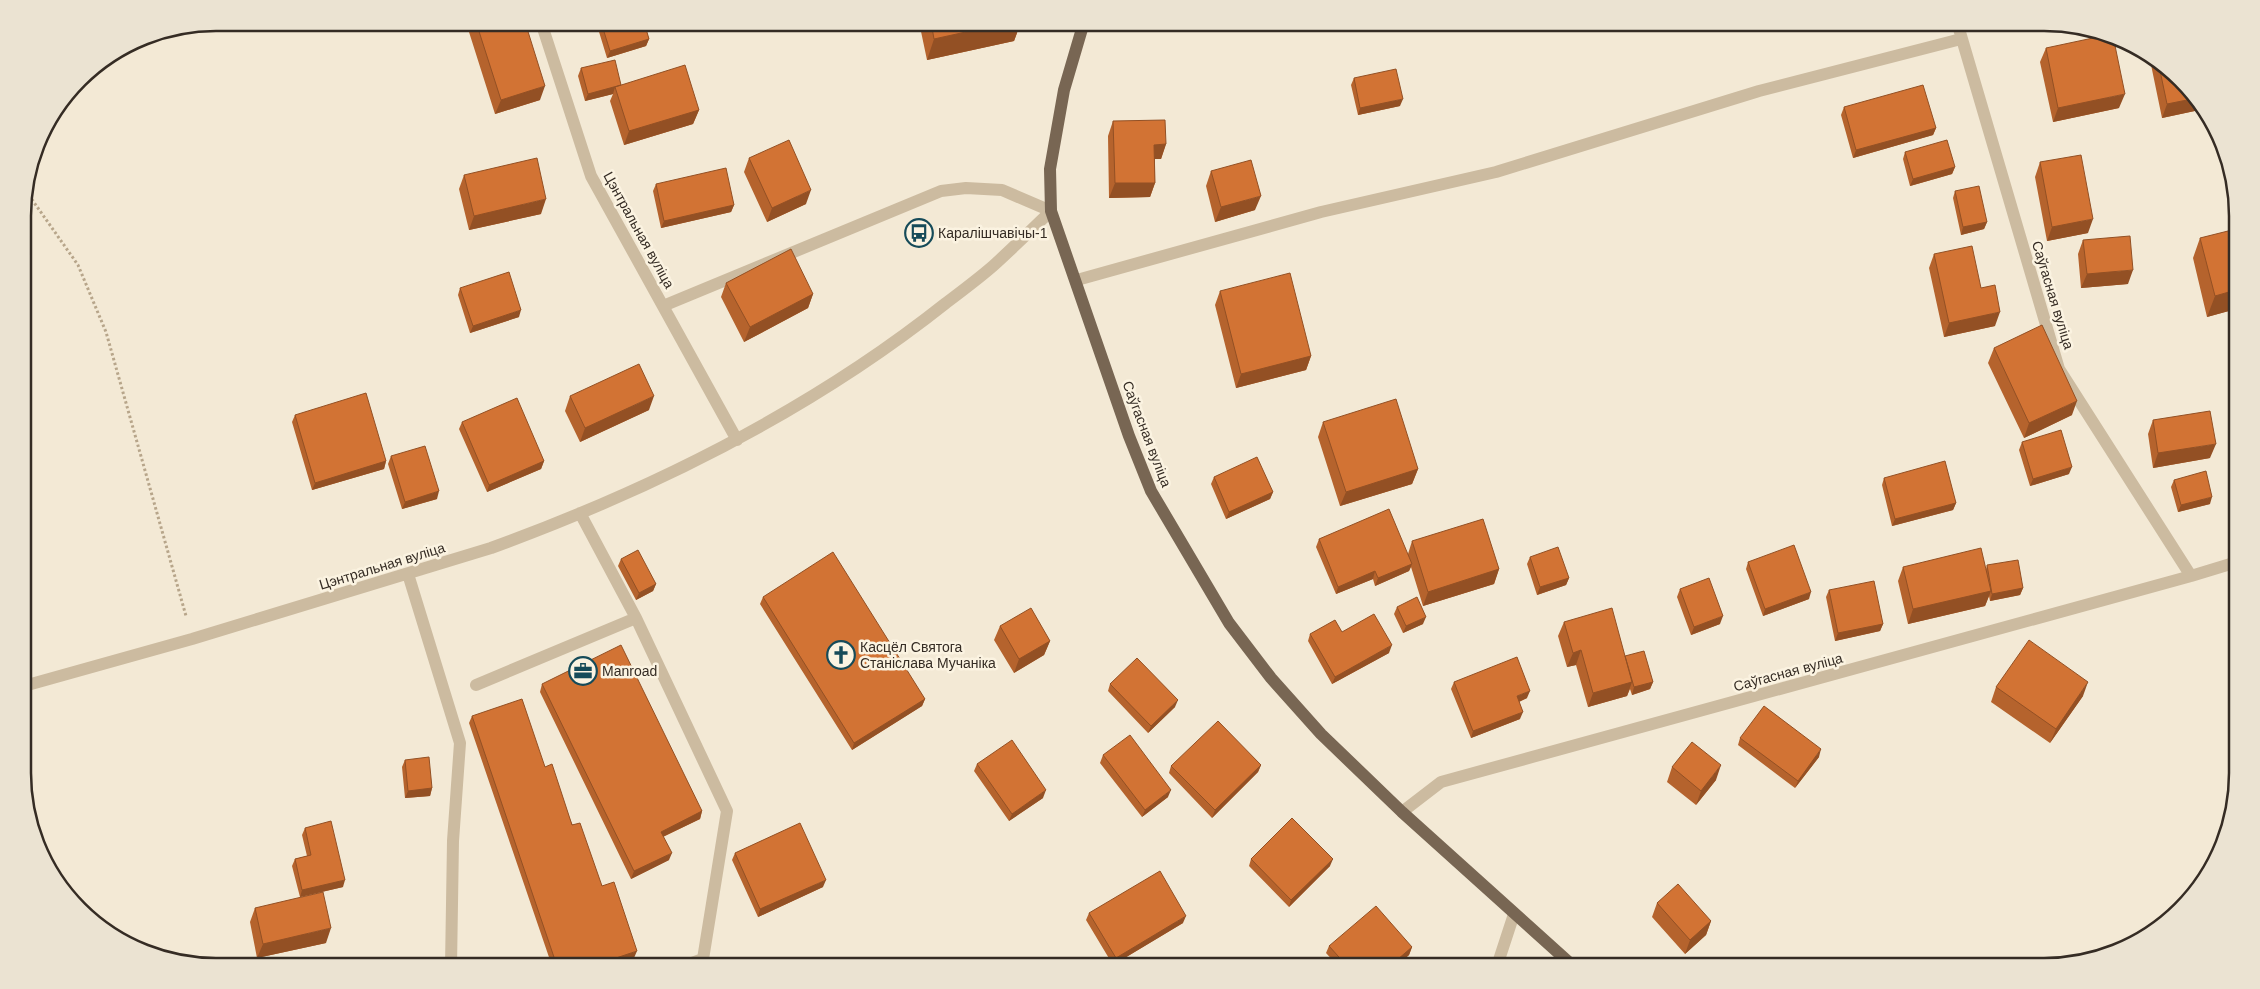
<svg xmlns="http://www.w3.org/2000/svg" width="2260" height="989" font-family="Arial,sans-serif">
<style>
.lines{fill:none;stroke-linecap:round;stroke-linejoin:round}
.path{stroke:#b7a58a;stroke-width:3;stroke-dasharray:2.5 2.5;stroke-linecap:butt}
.minor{stroke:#ccbba0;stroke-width:12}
.major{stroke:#786653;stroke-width:12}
.wall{fill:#b5632d}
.shaded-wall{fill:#935024}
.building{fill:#d27334;stroke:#935024}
.labels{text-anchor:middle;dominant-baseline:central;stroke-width:5;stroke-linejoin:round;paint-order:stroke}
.street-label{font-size:14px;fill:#352c24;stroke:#fbf3e1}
.poi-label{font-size:14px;fill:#352c24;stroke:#fbf3e1;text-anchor:start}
.rim{fill:none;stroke:#352c24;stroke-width:2.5}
</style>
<rect width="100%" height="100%" fill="#f3e9d5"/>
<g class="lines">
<path class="path" d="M26,191L78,265L106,332L186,616"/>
<path class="minor" d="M541,22L591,176L737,440
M1957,22L2059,369L2191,576
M1077,280L1321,212L1496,172L1759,91L1961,39
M580,513L636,618L727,811L703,959L684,966
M408,574L460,743L453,841L451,966
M476,685L636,618
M24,686L192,639L491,548C653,489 810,411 946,303C962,291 978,279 993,266C1013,248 1032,229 1051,211L1002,190L966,188L941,191L663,306
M1402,812L1441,782L2191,576L2237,562
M1497,966L1514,914"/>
<path class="major" d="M1084,22L1064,90L1050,169L1051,211L1129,436L1151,491L1229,623L1271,678L1321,734L1402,812L1573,966"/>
</g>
<path class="wall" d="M473,22H525L540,100L495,114L469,32Z
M596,22H644L649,39L646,46L607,58Z
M919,22H1021L1014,41L927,60Z
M1306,22H1339L1308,31Z
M2046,48L2119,108L2053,122L2040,62Z
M2149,55L2161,62L2198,99L2204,109L2162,118Z
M581,68L621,85L699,110L693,124L624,145L610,101L613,94L585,101L578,76Z
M1354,78L1400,106L1358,115L1351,85Z
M1844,107L1936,128L1933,135L1853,158L1841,115Z
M1113,121L1166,144L1161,159H1155V183L1150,197L1109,198L1108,136Z
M1905,152L1955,167L1952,174L1910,186L1903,159Z
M749,158L806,204L767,222L744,172Z
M2040,162L2088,233L2047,241L2035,177Z
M1211,171L1255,210L1215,222L1206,186Z
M464,175L541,214L469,230L459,189Z
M656,184L734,205L731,212L661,228L653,191Z
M1955,191L1987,222L1984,229L1961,235L1953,198Z
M2200,238L2236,309L2207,317L2193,258Z
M2083,240L2128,284L2081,288L2078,254Z
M1934,254L1981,288L1995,326L1944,337L1929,268Z
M726,283L813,294L808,308L744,342L721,297Z
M460,288L519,317L470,333L458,295Z
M1220,291L1311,356L1306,370L1236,388L1215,305Z
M1994,348L2072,415L2024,438L1988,363Z
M570,396L649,410L580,442L565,411Z
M295,415L386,461L384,469L312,490L292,422Z
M2153,420L2210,458L2153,468L2148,434Z
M462,422L544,461L541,469L487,492L459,429Z
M1323,422L1418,469L1412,484L1340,506L1318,437Z
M2022,442L2069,474L2030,486L2019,450Z
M391,456L437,499L402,509L388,464Z
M1214,477L1273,492L1270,499L1226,519L1211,484Z
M1884,478L1956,503L1953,510L1892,526L1882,485Z
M2174,480L2210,504L2178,512L2171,487Z
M1319,539L1408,554L1412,541L1499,569L1494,584L1423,606L1411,567L1409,571L1375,586L1373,579L1336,594L1316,547Z
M1530,557L1569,578L1566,585L1537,595L1527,564Z
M621,559L656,584L653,591L636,600L618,566Z
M1748,562L1809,599L1763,616L1746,569Z
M1987,565L2023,588L2020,595L1990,601L1989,596L1985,606L1908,624L1898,581L1903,567L1986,569Z
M1680,589L1720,624L1691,635L1677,597Z
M1829,590L1883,624L1880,631L1835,641L1826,597Z
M763,597L925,699L922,706L852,750L760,604Z
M1397,607L1423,624L1403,633L1394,614Z
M1564,622L1625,656L1653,682L1650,689L1632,695L1630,689L1627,696L1588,707L1576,665L1567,667L1558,636Z
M1000,626L1050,641L1044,655L1014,673L994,640Z
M1342,632L1389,653L1332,684L1308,641L1310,634Z
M1454,682L1527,698L1519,702L1520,719L1471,738L1451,689Z
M542,684L702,811L700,819L663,837L669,860L631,879L540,692Z
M1110,684L1175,707L1148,733L1108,691Z
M1996,687L2083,696L2050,743L1991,702Z
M472,716L545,767L602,886L634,958L611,966H552L469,723Z
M1740,738L1819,757L1795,788L1738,745Z
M1103,755L1168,797L1142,817L1100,763Z
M405,760L432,788L430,796L405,798L402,767Z
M977,764L1043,798L1009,821L974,771Z
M1261,765L1258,772L1212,818L1169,773L1171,766Z
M1672,767L1716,780L1696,805L1667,782Z
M305,828L343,887L300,897L292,866L295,859L307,856L302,835Z
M735,853L823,887L758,917L732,860Z
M1251,859L1330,866L1289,907L1249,866Z
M1657,903L1711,921L1706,935L1685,954L1652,917Z
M255,908L326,943L257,958L250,922Z
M1089,913L1183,923L1113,965L1086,920Z
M1329,946L1412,947L1409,955L1396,966H1338L1326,953Z"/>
<path class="shaded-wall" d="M1011,22H1021L1014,41L927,60L934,39Z
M1311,22H1339L1308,31Z
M649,39L646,46L607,58L610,51Z
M621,85L615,87L613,94L585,101L588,94Z
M545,86L540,100L495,114L501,100Z
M2125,94L2119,108L2053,122L2058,108Z
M2197,98L2204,109L2162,118L2167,104Z
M1403,99L1400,106L1358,115L1360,108Z
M699,110L693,124L624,145L629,131Z
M1936,128L1933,135L1853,158L1856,150Z
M1166,144L1161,159H1149L1154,145Z
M1955,167L1952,174L1910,186L1913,179Z
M1115,183H1155L1150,197L1109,198Z
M811,190L806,204L767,222L772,208Z
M1261,196L1255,210L1215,222L1221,207Z
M546,199L541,214L469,230L474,216Z
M734,205L731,212L661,228L664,221Z
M2093,219L2088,233L2047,241L2052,227Z
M1987,222L1984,229L1961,235L1963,227Z
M2133,270L2128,284L2081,288L2087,274Z
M2236,290V309L2207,317L2215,296Z
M813,294L808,308L744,342L750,327Z
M521,310L519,317L470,333L473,326Z
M2000,312L1995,326L1944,337L1949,323Z
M1311,356L1306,370L1236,388L1241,374Z
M654,396L649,410L580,442L585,428Z
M2077,401L2072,415L2024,438L2029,423Z
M2216,444L2210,458L2153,468L2158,453Z
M386,461L384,469L312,490L315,483Z
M544,461L541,469L487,492L489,485Z
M2072,467L2069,474L2030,486L2033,479Z
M1418,469L1412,484L1340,506L1346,492Z
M439,491L437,499L402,509L405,502Z
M1273,492L1270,499L1226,519L1229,512Z
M2212,497L2210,504L2178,512L2181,505Z
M1956,503L1953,510L1892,526L1895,519Z
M1412,564L1409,571L1375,586L1378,578Z
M1499,569L1494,584L1423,606L1428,592Z
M1375,571L1373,579L1336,594L1338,587Z
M1569,578L1566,585L1537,595L1540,587Z
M656,584L653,591L636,600L639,593Z
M2023,588L2020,595L1990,601L1992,594Z
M1991,591L1985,606L1908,624L1913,609Z
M1811,592L1809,599L1763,616L1765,609Z
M1723,616L1720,624L1691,635L1694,627Z
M1426,617L1423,624L1403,633L1406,626Z
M1883,624L1880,631L1835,641L1838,633Z
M1050,641L1044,655L1014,673L1019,659Z
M1392,645L1389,653L1332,684L1335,677Z
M1581,650L1576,665L1567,667L1573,653Z
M1632,682L1627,696L1588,707L1593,693Z
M1653,682L1650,689L1632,695L1634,687Z
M2088,682L2083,696L2050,743L2056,729Z
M1530,691L1527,698L1514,704L1517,696Z
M925,699L922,706L852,750L854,743Z
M1178,700L1175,707L1148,733L1151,726Z
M1523,712L1520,719L1471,738L1473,731Z
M1821,749L1819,757L1795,788L1798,781Z
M1261,765L1258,772L1212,818L1215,810Z
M1721,765L1716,780L1696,805L1701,791Z
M432,788L430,796L405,798L408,791Z
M1046,790L1043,798L1009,821L1012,814Z
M1171,790L1168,797L1142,817L1145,810Z
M702,811L700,819L658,839L661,832Z
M672,853L669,860L631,879L634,871Z
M1333,859L1330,866L1289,907L1291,900Z
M345,880L343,887L300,897L302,890Z
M826,880L823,887L758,917L760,909Z
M1186,916L1183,923L1113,965L1116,958Z
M1711,921L1706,935L1685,954L1690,940Z
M331,928L326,943L257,958L263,944Z
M1412,947L1409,955L1396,966H1390Z
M637,951L634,958L611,966H592Z"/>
<path class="building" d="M476,22H525L545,86L501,100Z
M601,22H644L649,39L610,51Z
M931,22H1011L934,39Z
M2107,35L2113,36L2125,94L2058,108L2046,48Z
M615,60L621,85L588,94L581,68Z
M2158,61L2161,62L2197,98L2167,104Z
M685,65L699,110L629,131L615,87Z
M1396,69L1403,99L1360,108L1354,78Z
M1923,85L1936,128L1856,150L1844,107Z
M1165,120L1166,144L1154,145L1155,183H1115L1113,121Z
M789,140L811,190L772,208L749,158Z
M1947,140L1955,167L1913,179L1905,152Z
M2081,155L2093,219L2052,227L2040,162Z
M537,158L546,199L474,216L464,175Z
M1251,160L1261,196L1221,207L1211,171Z
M726,168L734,205L664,221L656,184Z
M1979,186L1987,222L1963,227L1955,191Z
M2236,229V290L2215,296L2200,238Z
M2130,236L2133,270L2087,274L2083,240Z
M1972,246L1981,288L1995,285L2000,312L1949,323L1934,254Z
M791,249L813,294L750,327L726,283Z
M509,272L521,310L473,326L460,288Z
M1290,273L1311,356L1241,374L1220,291Z
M2042,325L2077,401L2029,423L1994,348Z
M639,364L654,396L585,428L570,396Z
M366,393L386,461L315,483L295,415Z
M517,398L544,461L489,485L462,422Z
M1396,399L1418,469L1346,492L1323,422Z
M2210,411L2216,444L2158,453L2153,420Z
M2061,430L2072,467L2033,479L2022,442Z
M425,446L439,491L405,502L391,456Z
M1257,457L1273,492L1229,512L1214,477Z
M1945,461L1956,503L1895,519L1884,478Z
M2206,471L2212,497L2181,505L2174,480Z
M1389,509L1412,564L1378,578L1375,571L1338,587L1319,539Z
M1483,519L1499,569L1428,592L1412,541Z
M1794,545L1811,592L1765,609L1748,562Z
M1558,547L1569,578L1540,587L1530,557Z
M1981,548L1991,591L1913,609L1903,567Z
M638,550L656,584L639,593L621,559Z
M833,552L925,699L854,743L763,597Z
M2018,560L2023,588L1992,594L1987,565Z
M1709,578L1723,616L1694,627L1680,589Z
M1874,581L1883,624L1838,633L1829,590Z
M1417,597L1426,617L1406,626L1397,607Z
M1031,608L1050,641L1019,659L1000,626Z
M1612,608L1632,682L1593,693L1581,650L1573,653L1564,622Z
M1374,614L1392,645L1335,677L1310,634L1335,620L1342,632Z
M2029,640L2088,682L2056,729L1996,687Z
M621,645L702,811L661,832L672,853L634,871L542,684Z
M1644,651L1653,682L1634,687L1625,656Z
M1517,657L1530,691L1517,696L1523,712L1473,731L1454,682Z
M1137,658L1178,700L1151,726L1110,684Z
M522,699L545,767L552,764L572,825L580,823L602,886L614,882L637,951L592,966H557L472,716Z
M1764,706L1821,749L1798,781L1740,738Z
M1218,721L1261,765L1215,810L1171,766Z
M1130,735L1171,790L1145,810L1103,755Z
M1012,740L1046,790L1012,814L977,764Z
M1692,742L1721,765L1701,791L1672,767Z
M429,757L432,788L408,791L405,760Z
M1292,818L1333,859L1291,900L1251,859Z
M331,821L345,880L302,890L295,859L311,855L305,828Z
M800,823L826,880L760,909L735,853Z
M1160,871L1186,916L1116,958L1089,913Z
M1678,884L1711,921L1690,940L1657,903Z
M323,892L331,928L263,944L255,908Z
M1376,906L1412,947L1390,966H1347L1329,946Z"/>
<defs>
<symbol id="bus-ring" viewBox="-11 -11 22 22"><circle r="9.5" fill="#fbf3e1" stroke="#164b59" stroke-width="1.5"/><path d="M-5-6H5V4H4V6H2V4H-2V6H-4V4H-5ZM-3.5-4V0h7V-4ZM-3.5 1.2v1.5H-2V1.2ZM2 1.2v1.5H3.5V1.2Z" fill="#164b59"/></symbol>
<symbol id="church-ring" viewBox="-11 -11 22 22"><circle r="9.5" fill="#fbf3e1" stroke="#164b59" stroke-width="1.5"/><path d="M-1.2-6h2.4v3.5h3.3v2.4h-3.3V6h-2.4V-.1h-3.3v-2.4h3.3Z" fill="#164b59"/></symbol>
<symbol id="office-ring" viewBox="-11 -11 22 22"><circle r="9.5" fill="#fbf3e1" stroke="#164b59" stroke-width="1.5"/><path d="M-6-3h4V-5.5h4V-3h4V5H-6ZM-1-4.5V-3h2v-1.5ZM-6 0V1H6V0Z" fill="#164b59"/></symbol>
</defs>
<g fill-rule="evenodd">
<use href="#bus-ring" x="903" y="217" width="32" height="32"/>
<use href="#church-ring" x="825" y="639" width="32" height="32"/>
<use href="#office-ring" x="567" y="655" width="32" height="32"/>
</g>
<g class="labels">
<g class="street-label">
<text transform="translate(639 230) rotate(61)">Цэнтральная вуліца</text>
<text transform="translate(2053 295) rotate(73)">Саўгасная вуліца</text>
<text transform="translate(1147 434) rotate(69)">Саўгасная вуліца</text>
<text transform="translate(382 566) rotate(-17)">Цэнтральная вуліца</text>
<text transform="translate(1788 672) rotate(-15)">Саўгасная вуліца</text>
</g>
<g class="poi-label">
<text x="938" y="233">Каралішчавічы-1</text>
<text x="860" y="647">Касцёл Святога<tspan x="860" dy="16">Станіслава Мучаніка</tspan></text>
<text x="602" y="671">Manroad</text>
</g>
</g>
<path d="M0 0H2260V989H0ZM216 31H2044A185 185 0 0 1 2229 216V773A185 185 0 0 1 2044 958H216A185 185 0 0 1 31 773V216A185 185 0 0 1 216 31Z" fill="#ebe3d2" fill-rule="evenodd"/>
<path class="rim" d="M216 31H2044A185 185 0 0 1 2229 216V773A185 185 0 0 1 2044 958H216A185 185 0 0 1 31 773V216A185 185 0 0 1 216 31Z"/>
</svg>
